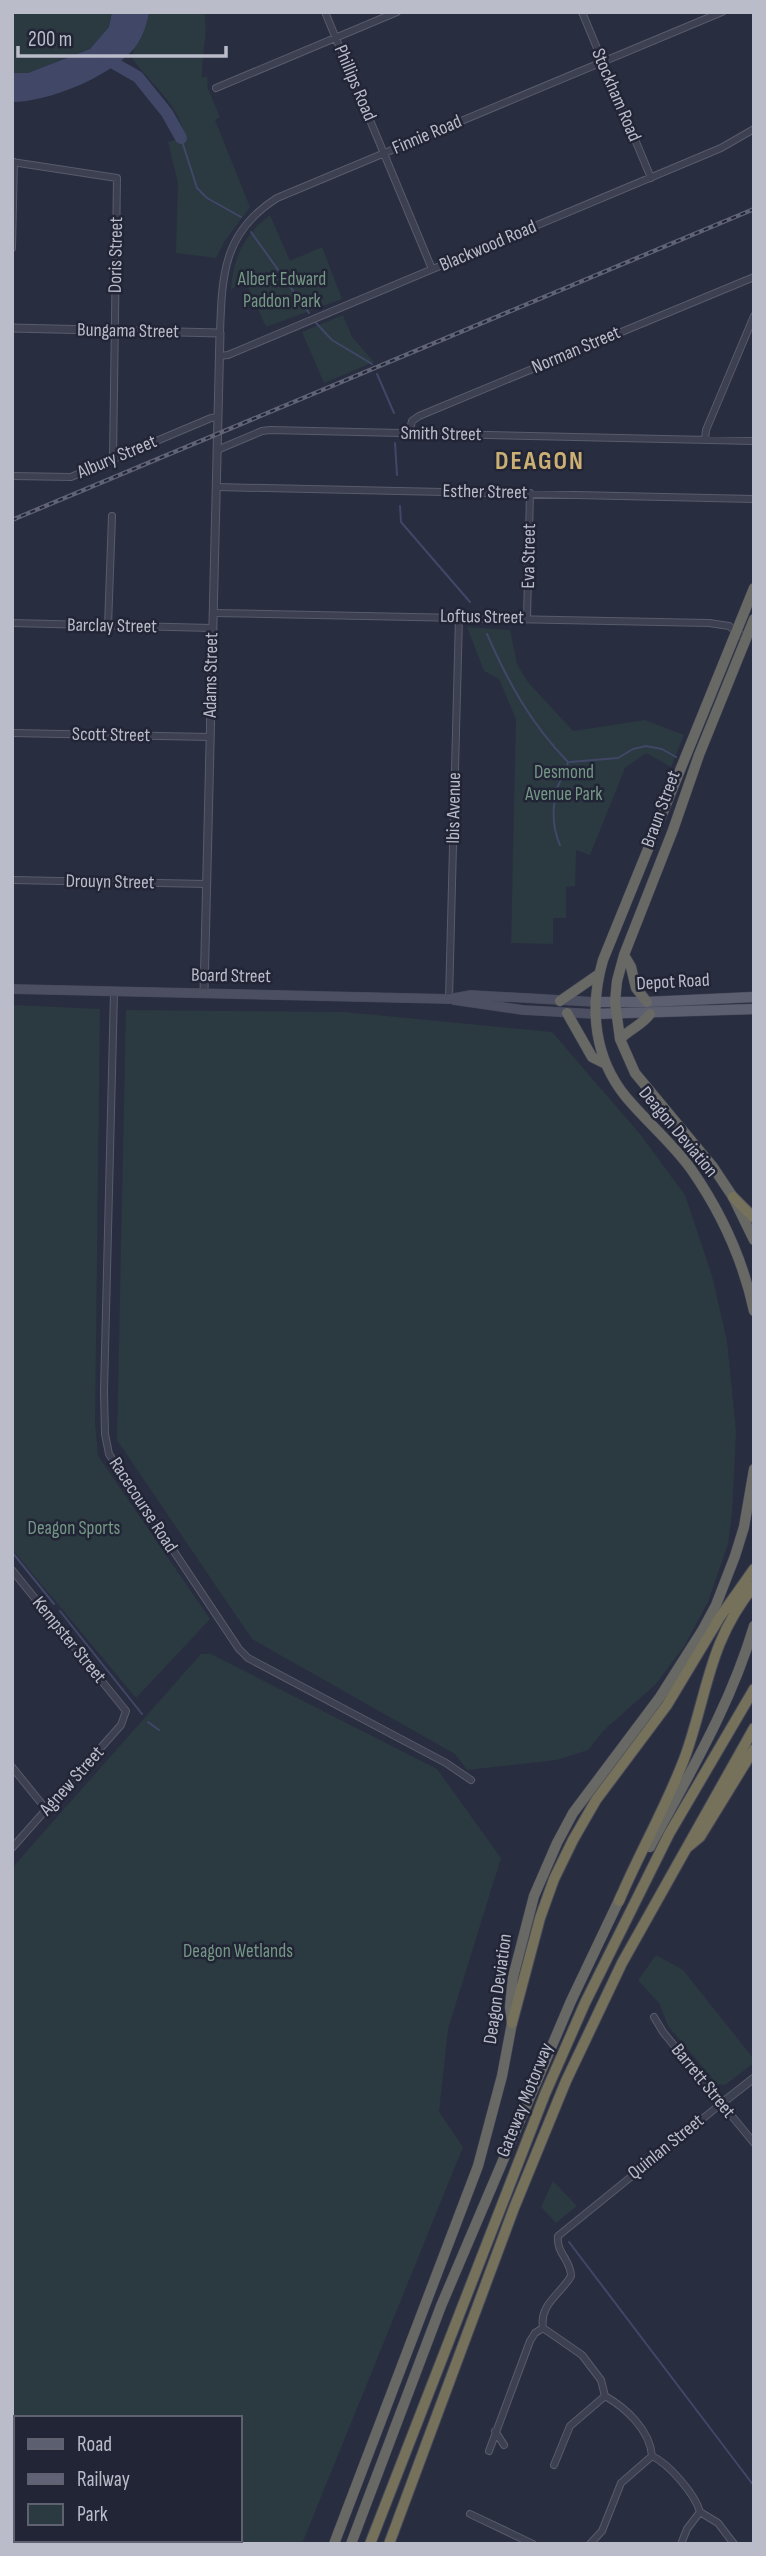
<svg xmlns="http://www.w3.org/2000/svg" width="766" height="2556" font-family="'Sofia Sans Condensed',sans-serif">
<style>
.green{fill:#2b3941;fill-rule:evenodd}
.water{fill:#414767}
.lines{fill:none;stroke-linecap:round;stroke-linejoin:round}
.stream{stroke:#414767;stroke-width:2}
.river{stroke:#414767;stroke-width:12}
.minor-casing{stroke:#585b6a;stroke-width:8}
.tertiary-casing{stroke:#585b6a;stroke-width:9}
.secondary-casing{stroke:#474959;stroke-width:10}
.primary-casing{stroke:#474959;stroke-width:11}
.trunk-casing{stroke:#454857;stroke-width:11}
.motorway-casing{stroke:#454857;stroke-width:12}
.minor{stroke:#3d4050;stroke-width:6}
.tertiary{stroke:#3d4050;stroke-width:7}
.secondary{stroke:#4c4f62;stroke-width:9}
.primary{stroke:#5c5f6f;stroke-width:10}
.trunk{stroke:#686865;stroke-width:10}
.motorway{stroke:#75715b;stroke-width:10}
.rail-casing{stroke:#606376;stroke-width:4.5}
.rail{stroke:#222535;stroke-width:2;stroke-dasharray:5;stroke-linecap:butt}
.labels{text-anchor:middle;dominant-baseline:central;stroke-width:5;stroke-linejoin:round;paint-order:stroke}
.street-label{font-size:19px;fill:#babcca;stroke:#222535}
.park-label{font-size:19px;fill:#749885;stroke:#222535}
.district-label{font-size:26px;font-weight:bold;letter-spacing:2px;fill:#cbb074;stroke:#222535}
</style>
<rect width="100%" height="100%" fill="#292d40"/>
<path class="green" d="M12,12H112L109,27L90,49L28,73H12Z
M149,12H204C209,33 201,55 202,78L207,76L208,89L220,117L215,120L250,207L224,242L216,258L176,253L178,183L168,142L184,137C180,104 149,83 132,58C134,42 146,29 149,12Z
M270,215L290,261L322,247L342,299L266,327L245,280L231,290C233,258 244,234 270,215Z
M343,315L352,337L374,362L324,383L302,332Z
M467,627L510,630L517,664L527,681L573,731L645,720L684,735L671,767L646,753L625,768L590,855L576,850L575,886L566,887V918H553V944L511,943L516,719L499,679L484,671Z
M12,1005L100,1009L95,1423L98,1456L210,1619L136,1698L12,1549Z
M126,1010L345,1012L552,1032L640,1134L685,1195L712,1276L727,1341L736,1431L732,1513L728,1544L708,1602L685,1645L656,1684L603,1731L588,1750L557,1760L467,1770L455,1754L252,1639L117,1440Z
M201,1654H211L437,1769L501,1858L448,2029L439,2112L463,2147L302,2544H12V1868ZM16,2418H240V2540H16Z
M656,1955L683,1970L754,2059V2063L725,2085L717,2084L668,2026L659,2003L638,1980Z
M553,2181L577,2206L556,2223L541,2207Z"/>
<path class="water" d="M112,12H149C147,25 141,42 131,52C106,78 48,102 12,102V73H28L90,49L109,27Z"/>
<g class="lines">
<path class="stream" d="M181,138L197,188L207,198L241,217
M251,232L309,313
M316,323L332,340L372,364
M377,374L394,413
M395,443L397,475
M400,506L401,522L470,602
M487,634C508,682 531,724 568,762C566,773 560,779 557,789C552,808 552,827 560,845
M570,762L618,758L633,749L646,746L662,749L676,757
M12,1552L54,1604
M60,1611L142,1714
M148,1722L159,1730
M569,2242L754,2486"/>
<path class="river" d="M103,57L138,77L167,113L181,138"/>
<defs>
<path id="minor" d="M325,12L432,269
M582,12L651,178
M216,88L397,12
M12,162L117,178L113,458
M12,248L14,162
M220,333C222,275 223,232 277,198L722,12
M219,356L228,355L721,148L754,129
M409,434L412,421L419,416L754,277
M705,440L706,430L754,316
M217,450L262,431L270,430L754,441
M12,476L71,477L211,418L218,417
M216,487L754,499
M213,613L709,623L729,626L746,639
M527,618L530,493
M12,623L212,628
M108,626L112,516
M12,733L210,737
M12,880L207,884
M114,992L104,1391L105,1434L109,1454L239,1649L248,1658L446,1763L471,1780
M449,999L459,617
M12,1570L126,1711L121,1725L12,1848
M12,1767L46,1809
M654,2017L663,2032L754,2143
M495,2431L504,2445
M489,2451L530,2341L535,2333L543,2328
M652,2456C650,2430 626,2408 605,2396L601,2380L582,2355L543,2328C539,2304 561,2294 571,2276C571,2260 556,2253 558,2236L722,2103
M652,2456C669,2464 695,2494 700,2512L687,2529L681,2544
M554,2465L570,2426L605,2396
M700,2512L718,2523L734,2544
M470,2514L533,2544
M590,2544L602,2531L621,2483L652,2456"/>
<path id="tertiary" d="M12,328L220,333L204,993
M722,2103L754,2078"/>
<path id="secondary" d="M12,989L449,999L471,995L595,1002
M454,1000L523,1010L595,1014"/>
<path id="primary" d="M595,1002H647L754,997
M595,1014L754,1009"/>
<path id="trunk" d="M754,588L603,960C589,1008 594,1058 626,1097C647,1122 672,1143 691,1169C721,1212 743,1260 754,1311
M754,619L699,755L673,830L624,955L617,981L615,1002L620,1039L635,1073L713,1167L733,1197L754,1240
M624,955L631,967L636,988L647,1002
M560,1001L599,974
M567,1013L592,1057L606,1064
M620,1039C630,1029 642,1025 650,1014
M650,1847C690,1772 729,1709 754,1626
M334,2544L478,2166L502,2076L512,2023L510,2007L513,1977L534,1896L557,1843L573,1813L660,1697L702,1631L716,1605L735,1556L744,1527L754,1469
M351,2544L441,2306L571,2001L621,1896"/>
<path id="motorway" d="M733,1197L754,1218
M688,1847L700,1837L754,1749
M619,1901C640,1851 668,1804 686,1754C708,1691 709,1641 754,1586
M512,2023L540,1918L554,1879L573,1840L596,1800L667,1705L720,1617L754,1569
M370,2544L545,2094L585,2003L669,1834L754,1689
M389,2544L514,2208L566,2081L622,1963L754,1728"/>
</defs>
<use href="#minor" class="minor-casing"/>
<use href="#tertiary" class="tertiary-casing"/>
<use href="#secondary" class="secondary-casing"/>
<use href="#primary" class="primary-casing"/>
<use href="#trunk" class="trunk-casing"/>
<use href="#motorway" class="motorway-casing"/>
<use href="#minor" class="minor"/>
<use href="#tertiary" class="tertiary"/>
<use href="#secondary" class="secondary"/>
<use href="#primary" class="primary"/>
<use href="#trunk" class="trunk"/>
<use href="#motorway" class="motorway"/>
<defs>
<path id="rail" d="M12,520L754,209"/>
</defs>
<use href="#rail" class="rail-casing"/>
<use href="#rail" class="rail"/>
</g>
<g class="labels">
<g class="street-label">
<text transform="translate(355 83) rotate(67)">Phillips Road</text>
<text transform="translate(616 95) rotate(67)">Stockham Road</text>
<text transform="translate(427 135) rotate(-23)">Finnie Road</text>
<text transform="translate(488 246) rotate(-23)">Blackwood Road</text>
<text transform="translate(116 255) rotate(-89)">Doris Street</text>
<text transform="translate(128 331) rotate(1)">Bungama Street</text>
<text transform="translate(576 350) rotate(-23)">Norman Street</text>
<text transform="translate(441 434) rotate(1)">Smith Street</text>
<text transform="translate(117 457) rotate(-23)">Albury Street</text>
<text transform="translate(485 492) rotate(1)">Esther Street</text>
<text transform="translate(529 556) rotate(-89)">Eva Street</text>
<text transform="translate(482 617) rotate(1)">Loftus Street</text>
<text transform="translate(112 626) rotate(1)">Barclay Street</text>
<text transform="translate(211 675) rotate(-89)">Adams Street</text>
<text transform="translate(111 735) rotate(1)">Scott Street</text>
<text transform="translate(454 808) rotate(-89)">Ibis Avenue</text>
<text transform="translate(661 809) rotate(-70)">Braun Street</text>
<text transform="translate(110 882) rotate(1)">Drouyn Street</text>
<text transform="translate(231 976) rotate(1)">Board Street</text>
<text transform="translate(673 982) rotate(-3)">Depot Road</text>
<text transform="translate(678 1132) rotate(50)">Deagon Deviation</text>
<text transform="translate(143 1505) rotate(57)">Racecourse Road</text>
<text transform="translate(69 1640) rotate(51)">Kempster Street</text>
<text transform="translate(72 1781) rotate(-48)">Agnew Street</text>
<text transform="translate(498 1989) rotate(-82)">Deagon Deviation</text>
<text transform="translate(703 2081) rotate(51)">Barrett Street</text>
<text transform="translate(525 2100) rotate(-68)">Gateway Motorway</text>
<text transform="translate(666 2147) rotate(-39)">Quinlan Street</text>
</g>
<g class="park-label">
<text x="282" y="279">Albert Edward<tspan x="282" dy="22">Paddon Park</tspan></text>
<text x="564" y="772">Desmond<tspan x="564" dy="22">Avenue Park</tspan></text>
<text x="74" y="1528">Deagon Sports</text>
<text x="238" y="1951">Deagon Wetlands</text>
</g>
<g class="district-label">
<text x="540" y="461">DEAGON</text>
</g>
</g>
<rect width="766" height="2556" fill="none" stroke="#babcca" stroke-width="28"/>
<rect x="14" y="2416" width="228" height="126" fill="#222535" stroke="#5f6171" stroke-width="2"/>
<rect x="28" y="2439" width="35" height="10" fill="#5c5f6f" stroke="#5f6171" stroke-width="2"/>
<text x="77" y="2451" font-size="21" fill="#babcca">Road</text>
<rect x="28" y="2474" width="35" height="10" fill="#606376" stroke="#5f6171" stroke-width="2"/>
<text x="77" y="2486" font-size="21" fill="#babcca">Railway</text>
<rect x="28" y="2504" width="35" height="21" fill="#2b3941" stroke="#5f6171" stroke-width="2"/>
<text x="77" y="2521" font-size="21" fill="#babcca">Park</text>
<path d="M18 46v10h208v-10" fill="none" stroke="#babcca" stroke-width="3.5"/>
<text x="28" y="46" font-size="21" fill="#babcca" stroke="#222535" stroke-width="5" paint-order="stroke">200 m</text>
</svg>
